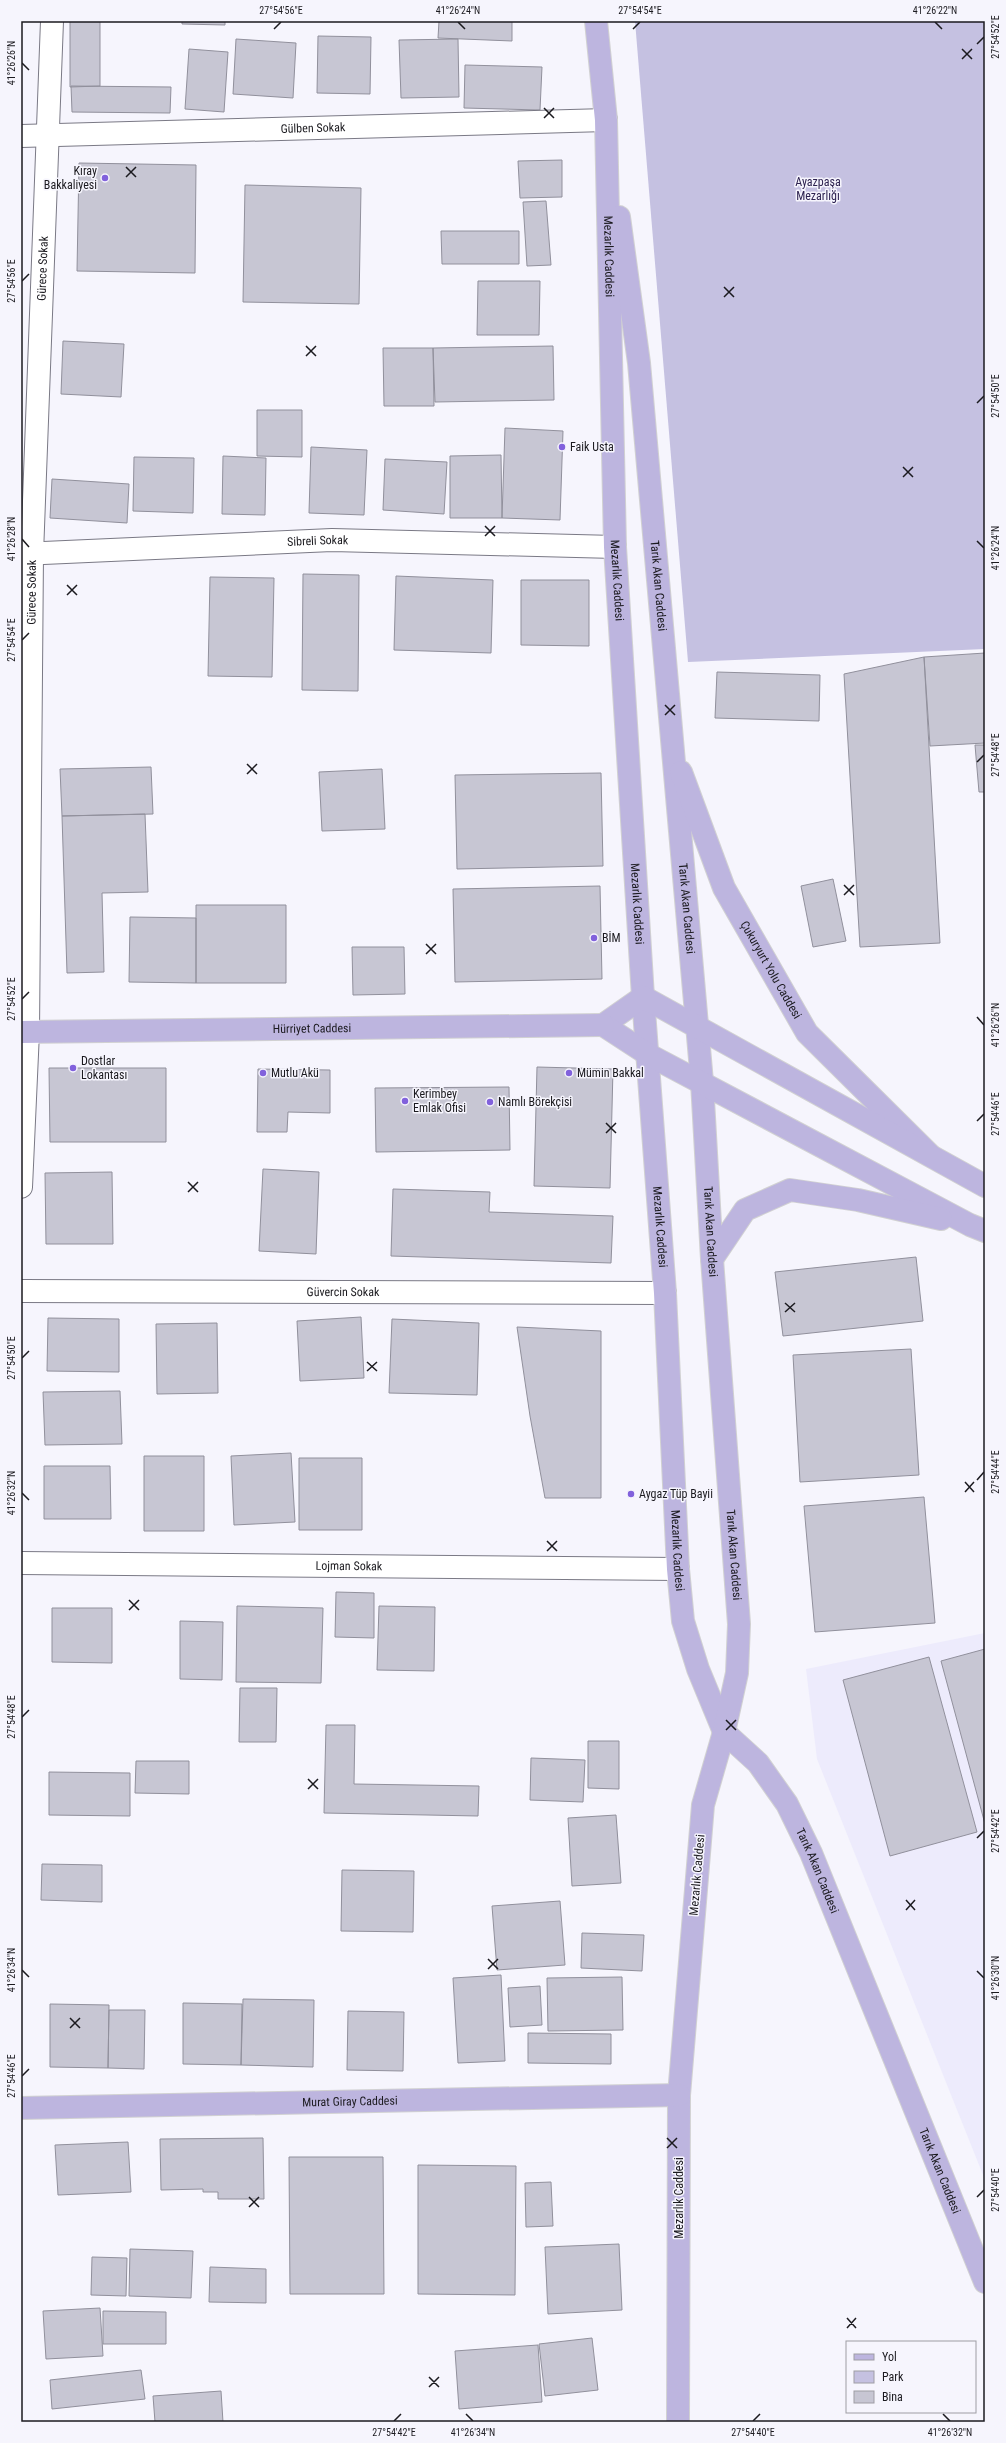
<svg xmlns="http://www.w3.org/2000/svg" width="1006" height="2443" font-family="'Roboto Condensed',sans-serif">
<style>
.built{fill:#edebfc}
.green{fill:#c5c1e1}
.building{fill:#c7c6d3;stroke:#91909c}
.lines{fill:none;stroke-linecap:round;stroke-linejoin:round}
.minor-casing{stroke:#7a7985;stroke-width:24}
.primary-casing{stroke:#d1d1d2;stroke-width:24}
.minor{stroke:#fff;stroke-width:22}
.primary{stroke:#bdb5df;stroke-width:22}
.ticks{fill:none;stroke:#1b1a1f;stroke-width:1.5}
.poi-dot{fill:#8161dc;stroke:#f6f5fd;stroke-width:1.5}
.labels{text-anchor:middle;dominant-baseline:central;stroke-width:3;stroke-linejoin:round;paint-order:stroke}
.street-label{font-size:12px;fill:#1b1a1f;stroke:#f6f5fd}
.poi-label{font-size:12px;fill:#1b1a1f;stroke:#f6f5fd;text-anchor:start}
.park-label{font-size:12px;fill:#2c214f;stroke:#f6f5fd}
.neatline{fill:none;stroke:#1b1a1f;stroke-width:1.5}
.ticks-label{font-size:10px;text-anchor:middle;fill:#1b1a1f}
</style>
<rect width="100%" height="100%" fill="#f6f5fd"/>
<path class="built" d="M985,1633V2180L817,1759L806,1669Z"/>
<path class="green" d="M635,21H985V649L688,662Z"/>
<path class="building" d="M70,21H100V86L70,87Z
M182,21H225V25L182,24Z
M439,21H512V41L438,38Z
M318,36L371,37L370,94L317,93Z
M236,39L296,43L293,98L233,94Z
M458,39L459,97L401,98L399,40Z
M189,49L228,52L224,112L185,109Z
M465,65L542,67L540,110L464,108Z
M71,86L171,87L170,113L72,112Z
M562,160V197L520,198L518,161Z
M79,163L196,165L195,273L77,271Z
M245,185L361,188L359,304L243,302Z
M546,201L551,265L527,266L523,202Z
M441,231H519V264H442Z
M478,281H540L539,335H477Z
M63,341L124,344L121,397L61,394Z
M553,346L554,400L435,402L433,348Z
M383,348H433L434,406H384Z
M257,410H302V457L257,456Z
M505,428L563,431L560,520L502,518Z
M311,447L367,450L364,515L309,513Z
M501,455L502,518H450V456Z
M223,456L266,458L265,515L222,514Z
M134,457L194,458L193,513L133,511Z
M385,459L447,462L444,514L383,510Z
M52,479L129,484L127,523L50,518Z
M303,574L359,575L358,691L302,690Z
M396,576L493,580L491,653L394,650Z
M210,577L274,578L272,677L208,676Z
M521,580H589V646L521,645Z
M985,653V743L930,746L924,657Z
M924,657L940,943L860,947L844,674Z
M717,672L820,675L819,721L715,718Z
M975,745H985V792H979Z
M151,767L153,814L62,816L60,769Z
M382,769L385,829L322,831L319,772Z
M601,773L603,866L457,869L455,775Z
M145,814L148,892L102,893L104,972L67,973L62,816Z
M833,879L846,941L813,947L801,886Z
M600,886L602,979L455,982L453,889Z
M196,905H286V983H196Z
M130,917L196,918V983L129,982Z
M352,947H404L405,994L353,995Z
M537,1067L613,1069L610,1188L534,1186Z
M49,1068H166V1142H50Z
M258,1069L330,1070V1113L288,1112L287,1132H257Z
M509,1087L510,1150L376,1152L375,1088Z
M263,1169L319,1172L316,1254L259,1251Z
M112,1172L113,1244H46L45,1173Z
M393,1189L490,1192L489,1212L613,1216L611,1263L391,1256Z
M916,1257L923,1321L783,1336L775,1272Z
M361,1317L364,1378L300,1381L297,1321Z
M48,1318L119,1319V1372L47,1371Z
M392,1319L479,1323L477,1395L389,1393Z
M217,1323L218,1393L157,1394L156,1324Z
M517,1327L601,1331V1498H545L530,1416Z
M911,1349L919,1475L800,1482L793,1355Z
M120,1391L122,1444L45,1445L43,1392Z
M291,1453L295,1522L234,1525L231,1456Z
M144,1456H204V1531H144Z
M299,1458H362V1530H299Z
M44,1466H110L111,1519H44Z
M924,1497L935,1623L815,1632L804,1506Z
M336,1592L374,1593V1638L335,1637Z
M237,1606L323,1608L321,1683L236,1682Z
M379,1606L435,1607L434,1671L377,1670Z
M52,1608H112V1663L52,1662Z
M180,1621L223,1622L222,1680L180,1679Z
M985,1649V1824L941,1661Z
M929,1657L977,1832L890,1856L843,1680Z
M240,1688H277L276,1742H239Z
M326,1725H355L354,1784L479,1786L478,1816L324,1813Z
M588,1741H619V1789L588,1788Z
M531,1758L585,1760L583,1802L530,1800Z
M136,1761H189V1794L135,1793Z
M49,1772L130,1773V1816L49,1815Z
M616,1815L621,1883L572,1886L568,1818Z
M42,1864L102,1865V1902L41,1900Z
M342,1870L414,1871L413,1932L341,1931Z
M560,1901L565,1965L497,1970L492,1906Z
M582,1933L644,1935L642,1971L581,1968Z
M501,1975L505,2061L458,2063L453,1978Z
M622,1977L623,2030L548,2031L547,1978Z
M540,1986L542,2025L510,2027L508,1988Z
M243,1999L314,2000L313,2067L241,2065Z
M183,2003L242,2004L241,2065L183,2064Z
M50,2004L109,2005L108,2068L50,2067Z
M109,2010H145L144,2069L108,2068Z
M348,2011L404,2012L403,2071L347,2070Z
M528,2033L611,2034V2064L528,2063Z
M263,2138L264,2199H218V2192H203V2189L161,2190L160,2139Z
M128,2142L131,2192L58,2195L55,2145Z
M289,2157H383L384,2294H290Z
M418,2165L516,2166L515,2295L418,2294Z
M551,2182L553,2226L526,2227L525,2183Z
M619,2244L622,2310L548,2314L545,2247Z
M130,2249L193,2251L191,2298L129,2296Z
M92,2257L127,2258L126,2296L91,2295Z
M210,2267L266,2269V2303L209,2302Z
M100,2308L103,2356L46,2359L43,2311Z
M103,2311L166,2312V2344H103Z
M592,2338L598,2390L545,2396L539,2344Z
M538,2345L542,2402L459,2409L455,2351Z
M141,2370L145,2399L52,2409L50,2380Z
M221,2391L223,2422H155L153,2396Z"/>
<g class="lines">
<defs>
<g id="minor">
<path id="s1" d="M21,136L606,120"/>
<path id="s2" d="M21,554L332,540L615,547"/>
<path id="s3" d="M21,1187L28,1032L32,554L52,21"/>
<path id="s4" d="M21,1291L665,1293"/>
<path id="s5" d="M21,1563L678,1569"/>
</g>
<g id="primary">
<path id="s6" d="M596,21L606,120L615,547L643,997L665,1293L678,1569L683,1621L698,1669L724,1732L758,1763L787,1804L811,1853L985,2282"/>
<path id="s7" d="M619,217L639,363L702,1082L712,1259L739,1624L737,1673L724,1732L703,1805L679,2095L678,2422"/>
<path id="s8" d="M681,772L724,888L807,1033L929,1154"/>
<path d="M603,1025L643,997L985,1186"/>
<path d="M603,1025L649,1055L970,1225L985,1231"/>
<path id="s9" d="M21,1032L603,1025"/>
<path d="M712,1259L745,1210L790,1190L858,1200L941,1219"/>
<path id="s10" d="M21,2108L679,2095"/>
</g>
</defs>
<use href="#minor" class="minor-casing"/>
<use href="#primary" class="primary-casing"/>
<use href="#minor" class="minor"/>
<use href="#primary" class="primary"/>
</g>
<path class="ticks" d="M458,22L465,29M935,22L942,29M274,29L281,22M633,29L640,22M977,44L984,37M962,49L972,59M962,59L972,49M22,63L29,70M544,108L554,118M544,118L554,108M126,167L136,177M126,177L136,167M22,281L29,274M724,287L734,297M724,297L734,287M306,346L316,356M306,356L316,346M977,403L984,396M903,467L913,477M903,477L913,467M485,526L495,536M485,536L495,526M22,539L29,547M977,541L984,548M67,585L77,595M67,595L77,585M22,640L29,633M665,705L675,715M665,715L675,705M977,762L984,755M247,764L257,774M247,774L257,764M844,885L854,895M844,895L854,885M426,944L436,954M426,954L436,944M22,999L29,992M977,1017L984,1025M977,1121L984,1114M606,1123L616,1133M606,1133L616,1123M188,1182L198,1192M188,1192L198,1182M785,1303L795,1312M785,1312L795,1303M22,1358L29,1351M367,1362L377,1371M367,1371L377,1362M977,1480L984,1472M965,1482L974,1492M965,1492L974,1482M22,1493L29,1500M547,1541L557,1551M547,1551L557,1541M129,1600L139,1610M129,1610L139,1600M22,1717L29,1710M726,1720L736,1730M726,1730L736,1720M308,1779L318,1789M308,1789L318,1779M977,1838L984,1831M906,1900L915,1910M906,1910L915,1900M488,1959L498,1969M488,1969L498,1959M22,1970L29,1977M977,1971L984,1978M70,2018L80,2028M70,2028L80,2018M22,2076L29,2069M667,2138L677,2148M667,2148L677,2138M249,2197L259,2207M977,2197L984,2190M249,2207L259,2197M847,2318L856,2328M847,2328L856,2318M429,2377L439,2387M429,2387L439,2377M466,2414L473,2421M943,2414L950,2421M394,2421L401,2414M753,2421L760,2414"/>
<g class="poi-dot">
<circle cx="105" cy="178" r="4"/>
<circle cx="562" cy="447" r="4"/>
<circle cx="594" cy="938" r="4"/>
<circle cx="73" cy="1068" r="4"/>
<circle cx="263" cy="1073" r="4"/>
<circle cx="569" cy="1073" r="4"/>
<circle cx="405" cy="1101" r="4"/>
<circle cx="490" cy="1102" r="4"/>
<circle cx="631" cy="1494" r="4"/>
</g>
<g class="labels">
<g class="street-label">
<text stroke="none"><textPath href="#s1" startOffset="292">Gülben Sokak</textPath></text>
<text stroke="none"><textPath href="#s6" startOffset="236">Mezarlık Caddesi</textPath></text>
<text stroke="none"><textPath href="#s3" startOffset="919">Gürece Sokak</textPath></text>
<text stroke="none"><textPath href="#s2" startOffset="297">Sibreli Sokak</textPath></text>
<text stroke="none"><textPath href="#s6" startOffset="560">Mezarlık Caddesi</textPath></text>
<text stroke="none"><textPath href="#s7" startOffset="371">Tarık Akan Caddesi</textPath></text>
<text stroke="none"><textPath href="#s3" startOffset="595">Gürece Sokak</textPath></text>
<text stroke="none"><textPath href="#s6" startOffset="884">Mezarlık Caddesi</textPath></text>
<text stroke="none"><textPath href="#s7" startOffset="695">Tarık Akan Caddesi</textPath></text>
<text stroke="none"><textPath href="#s8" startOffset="218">Çukuryurt Yolu Caddesi</textPath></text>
<text stroke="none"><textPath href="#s9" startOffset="291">Hürriyet Caddesi</textPath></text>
<text stroke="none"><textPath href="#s6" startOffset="1208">Mezarlık Caddesi</textPath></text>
<text stroke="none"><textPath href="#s7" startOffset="1019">Tarık Akan Caddesi</textPath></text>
<text stroke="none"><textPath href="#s4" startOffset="322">Güvercin Sokak</textPath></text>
<text stroke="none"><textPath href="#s6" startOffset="1532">Mezarlık Caddesi</textPath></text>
<text stroke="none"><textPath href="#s7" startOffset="1343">Tarık Akan Caddesi</textPath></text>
<text stroke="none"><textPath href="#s5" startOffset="328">Lojman Sokak</textPath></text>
<text stroke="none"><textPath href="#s6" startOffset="1891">Tarık Akan Caddesi</textPath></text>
<text transform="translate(697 1875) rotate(-85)">Mezarlık Caddesi</text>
<text stroke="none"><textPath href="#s10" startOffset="329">Murat Giray Caddesi</textPath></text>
<text stroke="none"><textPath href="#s6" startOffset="2215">Tarık Akan Caddesi</textPath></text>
<text transform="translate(679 2198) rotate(-90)">Mezarlık Caddesi</text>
</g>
<g class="poi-label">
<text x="97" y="171" text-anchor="end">Kıray<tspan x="97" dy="14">Bakkaliyesi</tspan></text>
<text x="570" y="447">Faik Usta</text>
<text x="602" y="938">BİM</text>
<text x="81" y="1061">Dostlar<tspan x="81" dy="14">Lokantası</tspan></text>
<text x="271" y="1073">Mutlu Akü</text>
<text x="577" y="1073">Mümin Bakkal</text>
<text x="413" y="1094">Kerimbey<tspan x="413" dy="14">Emlak Ofisi</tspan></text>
<text x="498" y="1102">Namlı Börekçisi</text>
<text x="639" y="1494">Aygaz Tüp Bayii</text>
</g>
<g class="park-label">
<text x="818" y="182">Ayazpaşa<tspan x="818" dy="14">Mezarlığı</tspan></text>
</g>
</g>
<rect width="1006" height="2443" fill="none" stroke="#f6f5fd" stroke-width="44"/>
<rect x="846" y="2341" width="130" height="72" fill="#f6f5fd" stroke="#9e9da4"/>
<rect x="854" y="2354" width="20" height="6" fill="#bdb5df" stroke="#9e9da4"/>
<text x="882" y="2361" font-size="12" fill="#1b1a1f">Yol</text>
<rect x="854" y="2371" width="20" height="12" fill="#c5c1e1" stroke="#9e9da4"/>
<text x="882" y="2381" font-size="12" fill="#1b1a1f">Park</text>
<rect x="854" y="2391" width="20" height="12" fill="#c7c6d3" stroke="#9e9da4"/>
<text x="882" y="2401" font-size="12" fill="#1b1a1f">Bina</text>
<rect x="22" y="22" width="962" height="2399" class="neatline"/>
<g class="ticks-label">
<text x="281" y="14">27°54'56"E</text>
<text x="458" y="14">41°26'24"N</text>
<text x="640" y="14">27°54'54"E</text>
<text x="935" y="14">41°26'22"N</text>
<text transform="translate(995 37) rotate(-90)" y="4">27°54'52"E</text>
<text transform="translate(11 63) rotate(-90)" y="4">41°26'26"N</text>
<text transform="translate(11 281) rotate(-90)" y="4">27°54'56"E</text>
<text transform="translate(995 396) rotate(-90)" y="4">27°54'50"E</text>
<text transform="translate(11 539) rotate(-90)" y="4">41°26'28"N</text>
<text transform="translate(995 548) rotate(-90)" y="4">41°26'24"N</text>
<text transform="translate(11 640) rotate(-90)" y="4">27°54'54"E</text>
<text transform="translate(995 755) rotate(-90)" y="4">27°54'48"E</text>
<text transform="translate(11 999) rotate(-90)" y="4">27°54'52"E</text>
<text transform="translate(995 1025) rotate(-90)" y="4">41°26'26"N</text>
<text transform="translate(995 1114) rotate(-90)" y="4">27°54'46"E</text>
<text transform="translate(11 1358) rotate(-90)" y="4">27°54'50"E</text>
<text transform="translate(995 1472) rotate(-90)" y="4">27°54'44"E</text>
<text transform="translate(11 1493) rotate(-90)" y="4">41°26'32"N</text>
<text transform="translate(11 1717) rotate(-90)" y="4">27°54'48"E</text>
<text transform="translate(995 1831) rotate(-90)" y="4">27°54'42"E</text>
<text transform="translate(11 1970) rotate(-90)" y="4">41°26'34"N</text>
<text transform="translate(995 1978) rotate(-90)" y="4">41°26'30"N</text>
<text transform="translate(11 2076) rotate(-90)" y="4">27°54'46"E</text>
<text transform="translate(995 2190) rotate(-90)" y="4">27°54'40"E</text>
<text x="394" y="2436">27°54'42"E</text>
<text x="473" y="2436">41°26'34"N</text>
<text x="753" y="2436">27°54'40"E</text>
<text x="950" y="2436">41°26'32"N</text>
</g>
</svg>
